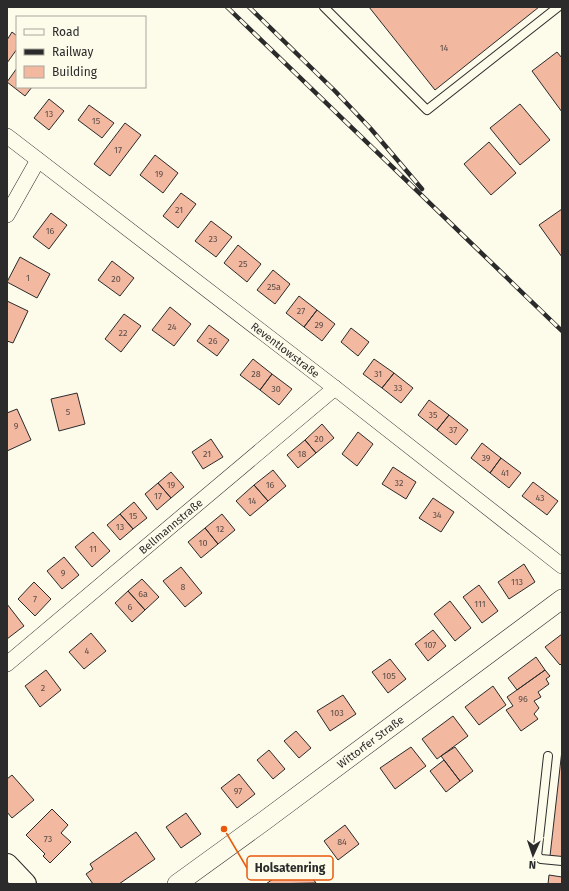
<svg xmlns="http://www.w3.org/2000/svg" width="569" height="891" font-family="'Fira Sans',sans-serif">
<style>
.building{fill:#f2b8a0;stroke:#2b2b2b}
.lines{fill:none;stroke-linecap:round;stroke-linejoin:round}
.service-casing{stroke:#2b2b2b;stroke-width:10}
.minor-casing{stroke:#2b2b2b;stroke-width:16}
.tertiary-casing{stroke:#2b2b2b;stroke-width:20}
.secondary-casing{stroke:#2b2b2b;stroke-width:24}
.service{stroke:#fdfbea;stroke-width:8}
.minor{stroke:#fdfbea;stroke-width:15}
.tertiary{stroke:#fdfbea;stroke-width:19}
.secondary{stroke:#fdfbea;stroke-width:22}
.rail-casing{stroke:#2b2b2b;stroke-width:4.5}
.rail{stroke:#fdfbea;stroke-width:3;stroke-dasharray:9;stroke-linecap:butt}
.labels{text-anchor:middle;dominant-baseline:central;stroke-width:3;stroke-linejoin:round;paint-order:stroke}
.number-label{font-size:9px;fill:#5d4e48}
.street-label{font-size:11px;fill:#2b2b2b;stroke:#fdfbea}
.leader{fill:none;stroke:#e8590c;stroke-width:1.5}
.callout-dot{fill:#e8590c;stroke:#fdfbea;stroke-width:1.5}
.callout{fill:#fdfbea;stroke:#e8590c;stroke-width:1.5}
.callout-label{font-size:12px;text-anchor:middle;font-weight:bold;fill:#2b2b2b}
</style>
<rect width="100%" height="100%" fill="#fdfbea"/>
<path class="building" d="M369,7H539L435,90Z
M12,32L17,36V49L7,63V40Z
M557,52L562,58V112L532,71Z
M17,68V87H32L25,96L7,82Z
M49,99L64,111L49,130L34,118Z
M520,104L550,140L520,165L490,128Z
M89,105L114,123L102,138L78,120Z
M125,123L141,135L110,176L94,164Z
M489,142L516,173L491,195L464,164Z
M155,155L178,173L163,193L140,175Z
M181,193L196,204L178,228L163,216Z
M562,209V257L539,225Z
M51,213L67,225L49,249L33,237Z
M211,221L232,237L216,257L195,241Z
M238,245L261,264L247,282L224,263Z
M20,257L50,274L37,298L7,282Z
M112,261L134,278L120,296L98,280Z
M273,270L290,284L275,304L257,290Z
M299,296L317,310L304,327L286,313Z
M7,301L28,311L13,343L7,341Z
M170,307L191,324L174,346L152,330Z
M317,310L335,324L322,341L304,327Z
M124,314L141,326L121,352L105,339Z
M209,325L229,340L217,356L197,341Z
M351,328L369,342L358,356L341,342Z
M253,359L272,374L260,390L240,375Z
M374,359L394,373L382,388L363,374Z
M394,373L413,388L401,403L382,388Z
M272,374L292,389L279,405L260,390Z
M77,393L85,424L59,431L51,399Z
M429,400L449,415L437,430L418,415Z
M17,409L31,440L7,451V413Z
M449,415L468,430L456,445L437,430Z
M322,424L334,438L316,453L305,440Z
M358,432L373,444L357,466L342,454Z
M211,439L223,457L203,469L192,452Z
M305,440L316,453L298,468L287,455Z
M482,443L501,458L490,473L471,458Z
M501,458L521,473L509,488L490,473Z
M393,467L416,482L406,499L382,484Z
M273,470L286,486L268,501L254,485Z
M171,472L184,487L171,498L158,483Z
M533,482L558,501L547,515L522,496Z
M158,483L171,498L157,510L145,494Z
M254,485L268,501L250,516L236,501Z
M433,498L454,512L441,532L419,518Z
M134,502L147,518L133,529L120,514Z
M120,514L133,529L120,540L107,525Z
M222,514L235,530L218,544L205,528Z
M205,528L218,544L201,558L188,542Z
M93,532L110,551L92,567L75,547Z
M64,557L79,575L62,589L47,571Z
M524,564L535,582L509,599L498,582Z
M181,567L202,593L185,607L163,581Z
M142,579L159,597L145,610L128,591Z
M34,582L51,599L35,616L18,599Z
M479,585L498,611L482,623L463,597Z
M128,591L145,610L132,622L115,603Z
M450,601L471,628L455,641L434,614Z
M7,604L24,626L7,639Z
M433,630L446,646L428,661L415,644Z
M91,633L106,651L84,669L69,652Z
M562,634V663L560,665L545,647Z
M536,657L545,670L517,690L508,678Z
M390,659L406,679L388,693L372,672Z
M46,670L61,690L40,707L25,686Z
M545,670L550,676L546,679L549,684L538,692L541,697L534,701L539,708L534,714L538,719L521,731L506,710L513,706L507,697Z
M493,686L506,705L479,725L465,707Z
M343,695L356,714L330,731L317,711Z
M453,716L468,736L437,759L422,739Z
M296,731L311,748L299,758L284,741Z
M411,747L426,766L395,789L380,768Z
M455,747L473,771L460,781L441,756Z
M269,750L285,769L273,779L257,760Z
M562,750V857L550,856Z
M444,760L460,781L446,792L430,771Z
M239,774L255,794L237,808L221,788Z
M12,775L34,800L12,818L7,812V779Z
M52,809L68,825L61,833L71,842L50,863L43,856L45,854L26,835Z
M186,813L201,834L181,848L166,827Z
M345,825L359,844L338,860L324,841Z
M136,832L155,859L119,884H93L86,874L93,869L90,864Z
M299,860L316,883L266,884Z
M549,875L562,877V884H548Z"/>
<g class="lines">
<defs>
<path id="service" d="M324,7L427,110L558,7
M548,756L537,856L541,859L562,861"/>
<g id="minor">
<path id="s1" d="M7,136L335,388L562,566"/>
<path d="M7,215L38,160"/>
<path id="s2" d="M7,664L335,388"/>
</g>
<g id="tertiary">
<path id="s3" d="M177,884L264,821L562,599"/>
</g>
<path id="secondary" d="M7,865L25,884"/>
</defs>
<use href="#service" class="service-casing"/>
<use href="#minor" class="minor-casing"/>
<use href="#tertiary" class="tertiary-casing"/>
<use href="#secondary" class="secondary-casing"/>
<use href="#service" class="service"/>
<use href="#minor" class="minor"/>
<use href="#tertiary" class="tertiary"/>
<use href="#secondary" class="secondary"/>
<defs>
<path id="rail" d="M227,7L562,331
M249,7L335,91L371,129L422,189"/>
</defs>
<use href="#rail" class="rail-casing"/>
<use href="#rail" class="rail"/>
</g>
<g class="labels">
<g class="number-label">
<text x="444" y="48">14</text>
<text x="49" y="114">13</text>
<text x="96" y="121">15</text>
<text x="118" y="150">17</text>
<text x="159" y="174">19</text>
<text x="179" y="210">21</text>
<text x="50" y="231">16</text>
<text x="213" y="239">23</text>
<text x="243" y="264">25</text>
<text x="28" y="278">1</text>
<text x="116" y="279">20</text>
<text x="274" y="287">25a</text>
<text x="301" y="311">27</text>
<text x="319" y="325">29</text>
<text x="172" y="327">24</text>
<text x="123" y="333">22</text>
<text x="213" y="341">26</text>
<text x="256" y="374">28</text>
<text x="378" y="374">31</text>
<text x="398" y="388">33</text>
<text x="276" y="389">30</text>
<text x="68" y="412">5</text>
<text x="433" y="415">35</text>
<text x="16" y="426">9</text>
<text x="453" y="430">37</text>
<text x="319" y="439">20</text>
<text x="207" y="454">21</text>
<text x="302" y="454">18</text>
<text x="486" y="458">39</text>
<text x="505" y="473">41</text>
<text x="399" y="483">32</text>
<text x="171" y="485">19</text>
<text x="270" y="485">16</text>
<text x="158" y="496">17</text>
<text x="540" y="498">43</text>
<text x="252" y="501">14</text>
<text x="437" y="515">34</text>
<text x="133" y="516">15</text>
<text x="120" y="527">13</text>
<text x="220" y="529">12</text>
<text x="203" y="543">10</text>
<text x="93" y="549">11</text>
<text x="63" y="573">9</text>
<text x="517" y="582">113</text>
<text x="183" y="587">8</text>
<text x="143" y="594">6a</text>
<text x="35" y="599">7</text>
<text x="480" y="604">111</text>
<text x="130" y="607">6</text>
<text x="430" y="645">107</text>
<text x="87" y="651">4</text>
<text x="389" y="676">105</text>
<text x="43" y="688">2</text>
<text x="523" y="699">96</text>
<text x="337" y="713">103</text>
<text x="238" y="791">97</text>
<text x="48" y="839">73</text>
<text x="342" y="842">84</text>
</g>
<g class="street-label">
<text stroke="none"><textPath href="#s1" startOffset="351">Reventlowstraße</textPath></text>
<text stroke="none"><textPath href="#s2" startOffset="214">Bellmannstraße</textPath></text>
<text stroke="none"><textPath href="#s3" startOffset="240">Wittorfer Straße</textPath></text>
</g>
</g>
<path class="leader" d="M224 829L247 868"/>
<circle class="callout-dot" cx="224" cy="829" r="4"/>
<rect class="callout" x="247" y="856" width="86" height="24" rx="4"/>
<g class="callout-label">
<text x="290" y="872">Holsatenring</text>
</g>
<rect width="569" height="891" fill="none" stroke="#2b2b2b" stroke-width="16"/>
<rect x="16" y="16" width="130" height="72" fill="#fdfbea" stroke="#a9a89e"/>
<rect x="24" y="29" width="20" height="6" fill="#fdfbea" stroke="#a9a89e"/>
<text x="52" y="36" font-size="12" fill="#2b2b2b">Road</text>
<rect x="24" y="49" width="20" height="6" fill="#2b2b2b" stroke="#a9a89e"/>
<text x="52" y="56" font-size="12" fill="#2b2b2b">Railway</text>
<rect x="24" y="66" width="20" height="12" fill="#f2b8a0" stroke="#a9a89e"/>
<text x="52" y="76" font-size="12" fill="#2b2b2b">Building</text>
<g transform="translate(533 855) rotate(183)" stroke="#fdfbea" stroke-width="3" paint-order="stroke">
<path d="M0-3L7 15L0 10L-7 15Z" fill="#2b2b2b"/>
<text y="-6" font-size="11" font-weight="bold" text-anchor="middle" fill="#2b2b2b">N</text>
</g>
</svg>
